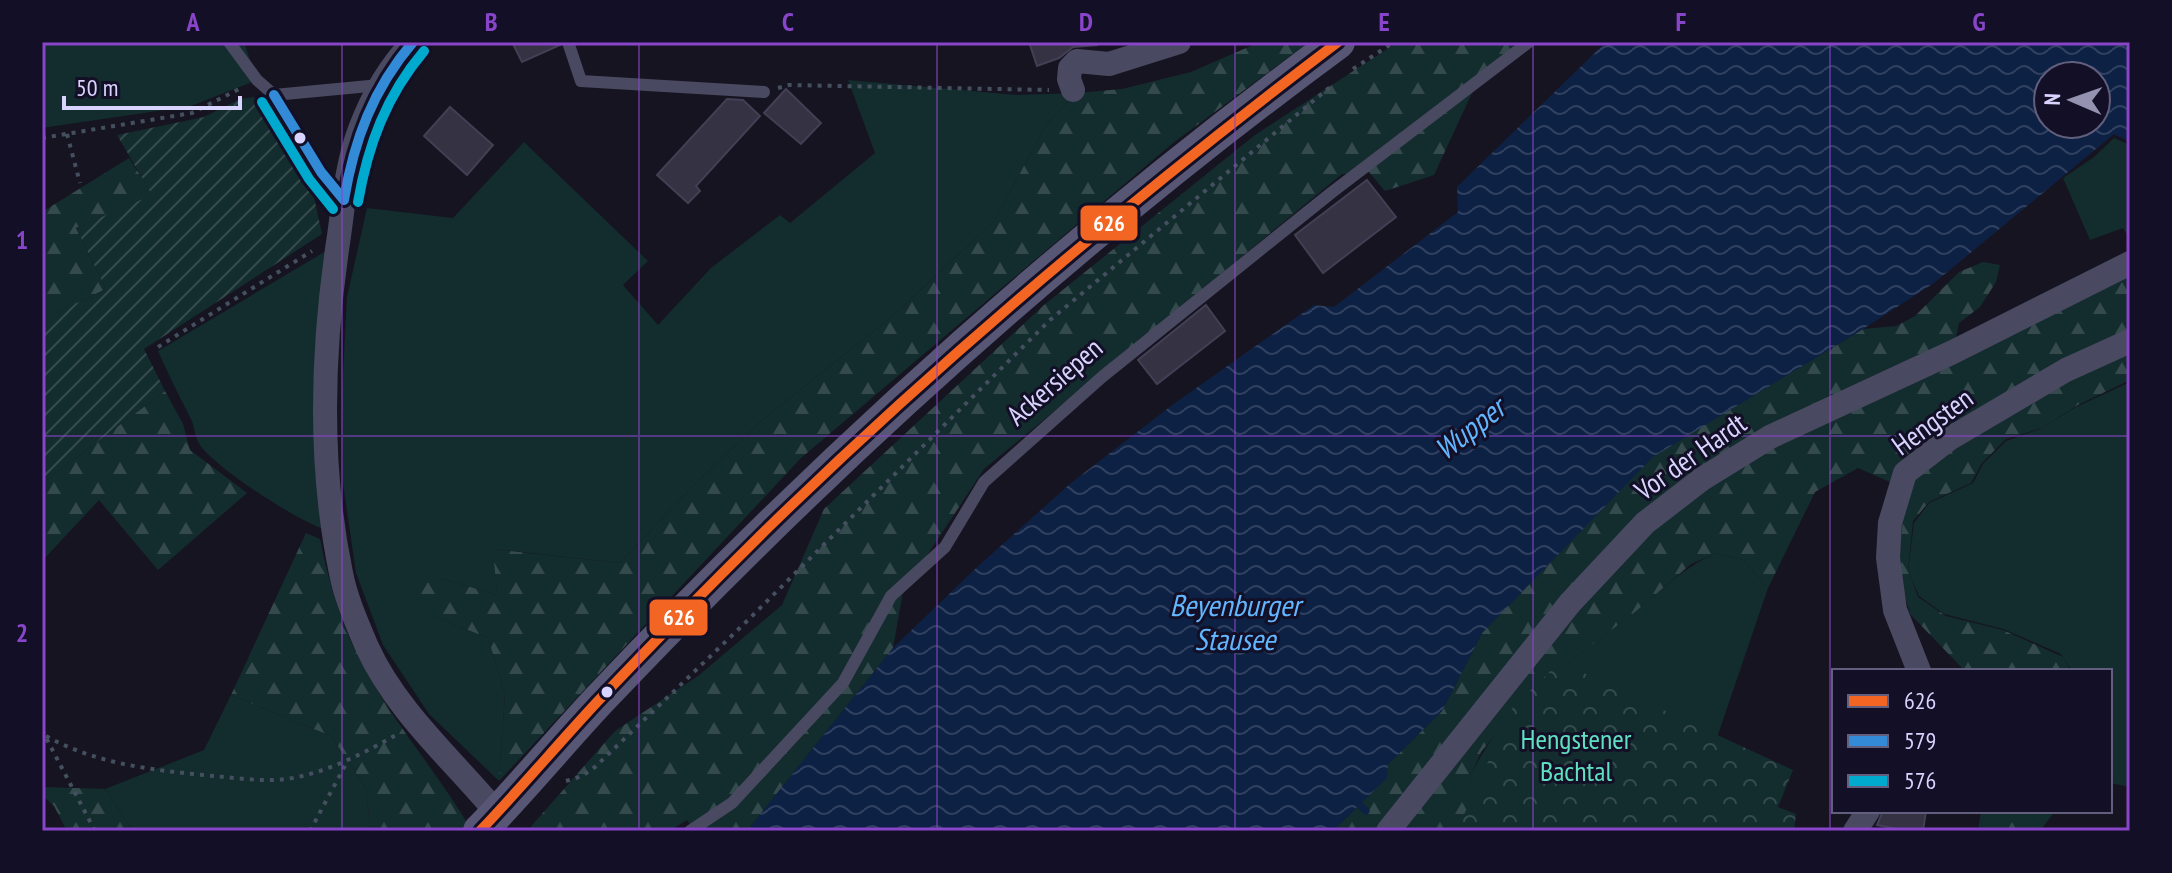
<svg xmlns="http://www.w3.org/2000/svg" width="2172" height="873" font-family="'PT Sans Narrow',sans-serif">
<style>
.grass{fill:#132c2d}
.forest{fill:url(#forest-firs)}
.park{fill:url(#park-crowns)}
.garden{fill:url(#garden-furrows)}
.water{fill:url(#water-waves);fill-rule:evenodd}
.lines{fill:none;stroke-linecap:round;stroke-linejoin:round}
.stream{stroke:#0d2144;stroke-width:7}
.building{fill:#343243;stroke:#433f54;stroke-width:2}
.path{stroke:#44505f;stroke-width:4;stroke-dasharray:4 6;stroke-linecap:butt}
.service{stroke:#4a4962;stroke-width:12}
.minor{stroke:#4a4962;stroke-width:24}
.secondary{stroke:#575674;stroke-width:34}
.bus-1-casing{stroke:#130f26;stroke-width:16}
.bus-2-casing{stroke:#130f26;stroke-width:16}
.bus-3-casing{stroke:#130f26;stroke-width:16}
.bus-1{stroke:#f26522;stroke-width:10}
.bus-2{stroke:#338bd7;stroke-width:10}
.bus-3{stroke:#00a9ce;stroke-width:10}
.grid{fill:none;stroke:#8945c9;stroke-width:2;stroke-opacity:0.55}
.bus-dot{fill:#d9d4ff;stroke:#130f26;stroke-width:3}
.labels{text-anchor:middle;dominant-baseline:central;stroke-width:6;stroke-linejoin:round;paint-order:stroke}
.street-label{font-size:28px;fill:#d9d4ff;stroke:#130f26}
.park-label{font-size:28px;fill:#5fe0c0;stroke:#130f26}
.water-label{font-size:30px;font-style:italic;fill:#62b6ff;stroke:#130f26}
.line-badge{stroke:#130f26;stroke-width:3}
.badge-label{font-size:22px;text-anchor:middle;font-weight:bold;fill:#fff}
.neatline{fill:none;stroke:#8945c9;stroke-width:3}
.grid-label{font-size:26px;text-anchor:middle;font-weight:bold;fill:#8945c9}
</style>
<defs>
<pattern id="forest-firs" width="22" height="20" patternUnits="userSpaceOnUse" patternTransform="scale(2)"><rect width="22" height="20" fill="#132c2d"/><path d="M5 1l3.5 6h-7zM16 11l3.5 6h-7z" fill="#354a4c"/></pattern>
<pattern id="park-crowns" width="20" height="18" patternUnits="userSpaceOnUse" patternTransform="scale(2)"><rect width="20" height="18" fill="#132c2d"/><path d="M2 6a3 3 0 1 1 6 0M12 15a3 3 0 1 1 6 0" fill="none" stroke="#354a4c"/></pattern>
<pattern id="garden-furrows" width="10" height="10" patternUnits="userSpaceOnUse" patternTransform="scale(2)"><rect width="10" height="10" fill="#132c2d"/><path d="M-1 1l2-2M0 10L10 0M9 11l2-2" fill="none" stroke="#354a4c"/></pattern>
<pattern id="water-waves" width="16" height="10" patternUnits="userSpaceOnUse" patternTransform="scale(2)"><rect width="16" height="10" fill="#0d2144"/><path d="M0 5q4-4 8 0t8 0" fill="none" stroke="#304060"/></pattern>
</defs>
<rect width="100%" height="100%" fill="#161421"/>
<path class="grass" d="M42,42H244L257,80L191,106L42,128Z
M848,80L1017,95L1076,93L1046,125L994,221L894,315L760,422L693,486L620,563L494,549L497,595L437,577L435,617L488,638L505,694L499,781L429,714L383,645L356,573L343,484L342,394L347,297L367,208L453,218L524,142L648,261L623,285L658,325L711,268L780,215L790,223L875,153Z
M2114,138L2130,145V240L2123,228L2090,240L2063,178L2094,157Z
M326,251L315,466L321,528C290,516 224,473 202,448C195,440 195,428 191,419C179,396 168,374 158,351Z
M2130,382V787L2110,783V671H2072L2061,654L2003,629L1944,614L1919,596L1908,571L1914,523L1929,503L1973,483L1983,464L2006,441L2040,429L2076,407Z
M1716,553L1743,560L1768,588L1691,814L1487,811L1470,777C1503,704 1571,662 1632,614C1661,591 1682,568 1716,553Z
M231,695L331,736L366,788L370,826L368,831H133L105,789L204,750Z"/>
<path class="forest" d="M1260,42H1309L1173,143L801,458L499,781L505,694L488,638L435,617L403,598L437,577L497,595L493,549L620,563L693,486L760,422L894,315L994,221L1046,125L1076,93L1122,89L1191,72Z
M1398,42H1527L1478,80L1434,175L1385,191L1369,172L1342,174L984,469L903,592L893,648L747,831H695L687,820L669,831H527L615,731L698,676L782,605L824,509L1044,305L1255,135Z
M129,158L153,195L76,228L106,289L42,320V212Z
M1983,262L2000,265L1996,282L1980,307L1959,323L1953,351L2130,263V380L2078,405L2042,428L2006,439L1982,463L1971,483L1929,502L1913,521L1908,570L1918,597L1946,616L2003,630L2063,657L2071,671H1965L1910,614L1898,572L1903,518L1899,486L1858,468L1815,492L1768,588L1743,560L1716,553L1691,564L1635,612L1533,690L1481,752L1470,777L1487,810L1518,831H1333L1386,778L1388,764L1442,711L1482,633L1653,456L1863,329L1896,326L1915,316L1959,272Z
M165,391L183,424L190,450L247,493L158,570L99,500L42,561V483Z
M306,533L320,539C328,579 339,619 358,656C389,718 437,771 472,831H368L370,826L366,788L331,736L231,695Z
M42,787L105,789L133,831H67L54,806L42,795Z
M1981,811H2055L2040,831H1978Z"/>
<path class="park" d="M1560,662L1793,770L1778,807L1796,814L1794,831H1437L1462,819L1513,707Z"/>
<path class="garden" d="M254,97L310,179L322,234L144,349L165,391L42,483V320L106,289L76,228L152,195L117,135L204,117L240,99Z"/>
<path class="water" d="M1606,42H2130V142L2114,134L1934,283L1863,329L1653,457L1482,633L1442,711L1388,764L1387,778L1333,831H747L893,648L974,570L1071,483L1175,403L1314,305L1334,307L1458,212L1457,187ZM2048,76H2096V124H2048Z"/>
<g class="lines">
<path class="stream" d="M1353,799L1366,811"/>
</g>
<path class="building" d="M512,42H559L560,45L522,62Z
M1029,42H1096L1097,45L1073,47L1059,58L1037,66Z
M786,89L821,123L801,144L764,113Z
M727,99L743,100L760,116L696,186L700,191L688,203L657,175Z
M450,107L493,145L467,175L424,136Z
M1367,180L1396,217L1323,273L1295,235Z
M1206,305L1225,331L1157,384L1138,360Z
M1883,811H1926L1923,831H1907L1877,825Z"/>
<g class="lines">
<path class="path" d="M1353,69L1394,42
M778,88L789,85L1049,90
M67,134L80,183
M42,138L192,113L243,87
M158,347L312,251
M42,730L95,831
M46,736C98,765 154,770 213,776C237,778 263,782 287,779C326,773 362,754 396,735
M566,781L582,776L595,767L746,622L1050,320L1330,87
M310,831L348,760"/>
<path class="service" d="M229,42L257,80L274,95L321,172L342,198
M568,42L581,81L764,92
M274,95L380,85
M690,831L732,803L843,683L891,596L945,547L984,482L1102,377L1331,193L1529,42"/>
<path class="minor" d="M413,42C389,67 372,97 360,129C347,163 344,200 339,236C322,347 318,463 341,573C346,599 357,623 367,647C396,711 453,760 497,813
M1073,90L1069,79L1070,68L1077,61L1109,64L1179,42
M1919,671L1895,610L1888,558L1890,523L1905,473L1949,439L2066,370L2130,341
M1388,831L1570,603L1645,523L1702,479L1770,437L1953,352L2130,263
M1855,831L1868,811"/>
<path class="secondary" d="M480,831C521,789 558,744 598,701C825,461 1072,238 1338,42"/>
<defs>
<path id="bus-1" d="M480,831C520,789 558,744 598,701C655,641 713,582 772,524C950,351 1140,192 1338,42"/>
<path id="bus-2" d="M274,95L321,172L344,200
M344,200C354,140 373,89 413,42"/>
<path id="bus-3" d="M262,102L309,179L333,209
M358,202C368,145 386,96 424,51"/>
</defs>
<use href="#bus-1" class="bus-1-casing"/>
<use href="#bus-2" class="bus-2-casing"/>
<use href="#bus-3" class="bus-3-casing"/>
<use href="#bus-1" class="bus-1"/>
<use href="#bus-2" class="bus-2"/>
<use href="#bus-3" class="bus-3"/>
</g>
<path class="grid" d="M342,42V831M639,42V831M937,42V831M1235,42V831M1533,42V831M1830,42V831M42,436H2130"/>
<g class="bus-dot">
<circle cx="300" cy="138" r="7"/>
<circle cx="607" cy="692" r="7"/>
</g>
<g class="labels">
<g class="street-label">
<text transform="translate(1054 381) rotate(-41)">Ackersiepen</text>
<text transform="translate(1932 421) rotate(-36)">Hengsten</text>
<text transform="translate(1690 456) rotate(-35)">Vor der Hardt</text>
</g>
<g class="park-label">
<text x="1576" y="738">Hengstener<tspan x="1576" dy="32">Bachtal</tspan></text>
</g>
<g class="water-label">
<text transform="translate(1469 428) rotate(-38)">Wupper</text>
<text x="1235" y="604">Beyenburger<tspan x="1235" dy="34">Stausee</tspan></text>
</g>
</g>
<g class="line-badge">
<rect x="1079" y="204" width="60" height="38" rx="8" fill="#f26522"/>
<rect x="648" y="598" width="61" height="39" rx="8" fill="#f26522"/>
</g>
<g class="badge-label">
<text x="1109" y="231">626</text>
<text x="679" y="625">626</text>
</g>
<rect width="2172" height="873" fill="none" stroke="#130f26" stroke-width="88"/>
<rect x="1832" y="669" width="280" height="144" fill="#130f26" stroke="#625e7d" stroke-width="2"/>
<rect x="1848" y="695" width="40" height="12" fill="#f26522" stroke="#625e7d" stroke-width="2"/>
<text x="1904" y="709" font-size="24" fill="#d9d4ff">626</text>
<rect x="1848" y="735" width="40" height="12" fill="#338bd7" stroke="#625e7d" stroke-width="2"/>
<text x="1904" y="749" font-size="24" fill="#d9d4ff">579</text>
<rect x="1848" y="775" width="40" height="12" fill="#00a9ce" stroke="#625e7d" stroke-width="2"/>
<text x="1904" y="789" font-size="24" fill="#d9d4ff">576</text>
<g transform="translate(2072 100) rotate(272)"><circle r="38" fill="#130f26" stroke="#625e7d" stroke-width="2"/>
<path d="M0-6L14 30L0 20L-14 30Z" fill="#9591b1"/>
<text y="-12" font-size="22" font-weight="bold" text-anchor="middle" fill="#d9d4ff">N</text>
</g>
<path d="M64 96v12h176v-12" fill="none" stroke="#d9d4ff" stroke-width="4"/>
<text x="76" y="96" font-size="24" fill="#d9d4ff" stroke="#130f26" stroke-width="6" paint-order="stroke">50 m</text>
<rect x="44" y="44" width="2084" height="785" class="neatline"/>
<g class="grid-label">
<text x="193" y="31">A</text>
<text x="491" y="31">B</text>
<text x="788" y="31">C</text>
<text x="1086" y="31">D</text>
<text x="1384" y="31">E</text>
<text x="1681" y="31">F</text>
<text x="1979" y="31">G</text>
<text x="22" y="249">1</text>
<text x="22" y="642">2</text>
</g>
</svg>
